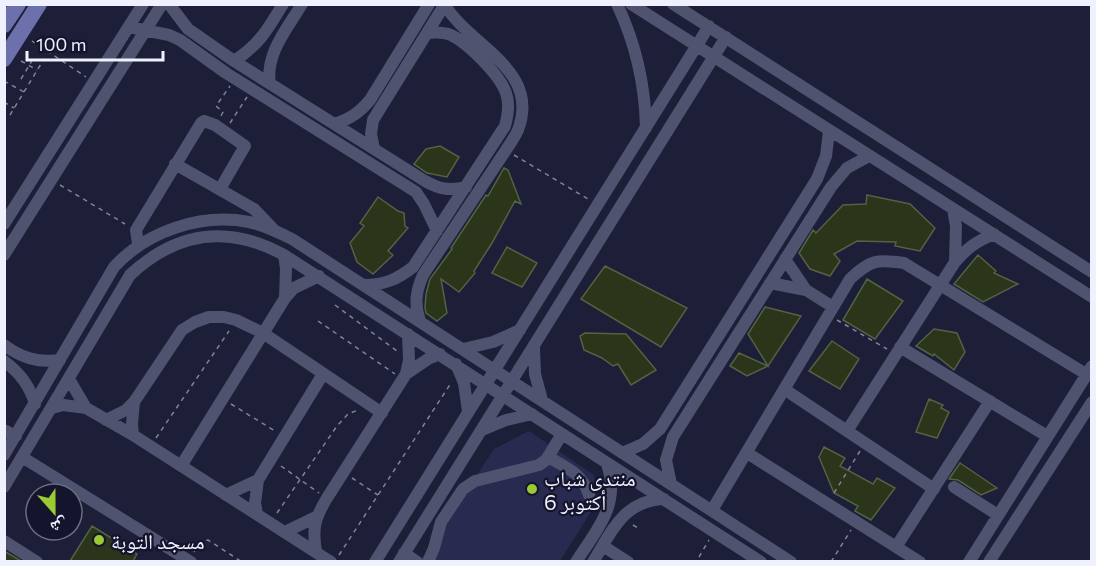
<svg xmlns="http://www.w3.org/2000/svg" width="1096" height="566" font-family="Commissioner,'Noto Naskh Arabic',sans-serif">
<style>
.green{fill:#282a50}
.building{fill:#2a3519;stroke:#556144;stroke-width:1.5}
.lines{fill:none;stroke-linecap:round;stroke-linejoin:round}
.path{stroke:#818396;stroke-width:1.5;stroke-dasharray:4.5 4.5;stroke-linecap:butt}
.minor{stroke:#505370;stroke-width:12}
.major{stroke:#6c70ab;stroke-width:16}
.poi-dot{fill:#9bcb33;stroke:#14152d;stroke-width:2}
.labels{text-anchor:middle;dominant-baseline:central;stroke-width:4.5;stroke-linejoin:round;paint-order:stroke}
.poi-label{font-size:21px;fill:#eff1ff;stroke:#14152d;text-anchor:start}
</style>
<rect width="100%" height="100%" fill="#1d1e37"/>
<path class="green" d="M529,431L594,475L597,502L560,561L419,562L494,449Z"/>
<path class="building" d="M440,146L459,157L447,177L427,173L414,164L426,149Z
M504,168L508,170L521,204L515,201L492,243L474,271L475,273L459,292L441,279L447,313L437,321L426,313L425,308L426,294L430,279L452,249L451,248L486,195L488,196Z
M867,195L910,204L935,228L920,251L895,246L896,242L857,241L834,254L840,261L830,276L810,269L799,253L813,230L816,233L843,205L866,204Z
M378,197L398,211L404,213L405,226L408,228L388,251L393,255L373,274L357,262L350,243L364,226L360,223Z
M507,247L537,263L522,287L492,273Z
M978,255L996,271L994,273L1018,284L983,302L954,284Z
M605,266L687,308L661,347L581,299Z
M867,279L903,301L875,339L843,320Z
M765,307L801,316L768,366L747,376L730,366L739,353L768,366L748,334Z
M934,329L957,333L965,352L954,370L934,354L933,356L916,346Z
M585,333L626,334L656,370L631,385L618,364L613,366L602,358L584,350L580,336Z
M832,341L859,359L840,389L809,371Z
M929,399L943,405L941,408L949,412L937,438L916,432Z
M824,447L845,458L840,466L873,484L877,478L895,488L871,520L855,511L858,506L834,493L819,457Z
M960,463L997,488L981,495L958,480L949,479Z
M92,526L137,554L133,561H70Z
M4,551L21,561H4Z"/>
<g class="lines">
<path class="path" d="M32,41L86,77
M21,61L37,70
M21,79L33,59
M4,81L24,92
M4,102L14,108
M10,115L44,59
M221,116L223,112L216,106L230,86
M230,123L247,97
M514,155L588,199
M60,185L125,224
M335,305L397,351
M837,320L887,349
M318,321L395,374
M231,404L275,431
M156,438L229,331
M281,466L319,493
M352,478L378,495
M834,493L860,451
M277,513L337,426L348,414L358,410
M633,525L638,528
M194,552L202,541L208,540L242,562
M339,555L451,383
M699,557L709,540
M831,562L851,530"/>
<path class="minor" d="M169,4L188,29L234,61L425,181C439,189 449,191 466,187
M617,4C636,44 645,84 646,128
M631,4L1092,297
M673,4L1092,272
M129,27L169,35L180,40L226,73L416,192L424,204L437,231
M234,61C259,45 268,29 283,4
M270,84C265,54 287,29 302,4
M334,124C350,119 359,113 370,100L429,4
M374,149L371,134L373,120L445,4
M175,164L254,209L273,229
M953,209L956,226L955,262
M4,224L143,4
M138,244L136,230L201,123L204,121L215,125L245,146L220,189
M4,255L162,4
M284,255L286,269L285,298
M785,259L806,290L833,307
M770,283L806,290
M365,285C384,285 398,279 413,267L505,126C508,115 510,104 506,93C500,75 468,43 451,35C443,32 436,32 427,33
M420,321C414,304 416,291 423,275L506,150C510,144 515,137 518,130C541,69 470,47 445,5
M4,345C22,358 38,363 60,360
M900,347L1047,436
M534,348L535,374L542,400
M463,349L493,342L520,330
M4,361C19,372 30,386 35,404
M456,364L464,383L468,411
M406,374L409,360L408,334
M69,379L86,408
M784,389L934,489
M52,408L63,405L86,408L133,435L331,562
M106,420L126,410L134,402L182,330L195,322L209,317H224L236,320L263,333L382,413
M4,430L16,436
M482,430L506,420L532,414
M847,431L955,262C967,248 977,241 994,234
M133,435L132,424L134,402
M622,453L643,444L660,429L817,179L826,156L829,131
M747,453L920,562
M4,455L114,267C147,231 201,213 249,222C264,225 278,232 292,239L791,562
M22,457L191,562
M548,457C566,467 583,474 589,495
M181,466L285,298L294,288L319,276
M671,484L666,460L673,437L831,187L847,168L869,156
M4,487L130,275C176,232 228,224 284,255L761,562
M954,487L998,515
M226,495L258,480
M712,510L850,279C870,260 877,259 904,263L1086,374
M257,514L255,503L258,480L323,374
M285,532L316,517
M4,541L37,562
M603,546L628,562
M896,547L990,401
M316,551C312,528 315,518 327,498L406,374L428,359L440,354
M404,553L417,562
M375,562L709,26
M399,562L726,37
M428,562L434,548L441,522L463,489L475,481L539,465L546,460L562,434
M576,562C597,529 621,505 607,464
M593,562C612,531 623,501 664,499
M969,562L1092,366
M989,562L1092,402"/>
<path class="major" d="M4,25L18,4
M4,59L39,4"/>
</g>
<g class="poi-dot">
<circle cx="532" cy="489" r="6"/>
<circle cx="99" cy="540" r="6"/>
</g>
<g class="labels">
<g class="poi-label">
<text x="544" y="477">منتدى شباب<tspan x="544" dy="24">6 أكتوبر</tspan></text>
<text x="111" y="540">مسجد التوبة</text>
</g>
</g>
<rect width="1096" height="566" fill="none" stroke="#eff1ff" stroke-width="12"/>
<g transform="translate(54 512) rotate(159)"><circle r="28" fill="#14152d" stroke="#6c6d81" stroke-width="1.5"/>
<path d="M0-4.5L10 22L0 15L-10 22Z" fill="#9bcb33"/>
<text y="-9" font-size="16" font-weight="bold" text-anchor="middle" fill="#eff1ff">ش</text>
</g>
<path d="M27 51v9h136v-9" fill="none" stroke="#eff1ff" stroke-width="3"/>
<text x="36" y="51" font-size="18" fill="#eff1ff" stroke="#14152d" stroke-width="4.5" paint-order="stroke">100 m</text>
</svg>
